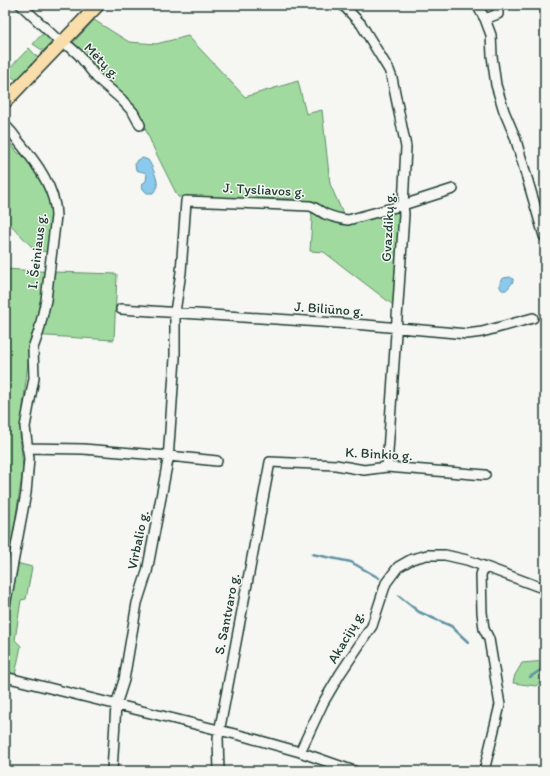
<svg xmlns="http://www.w3.org/2000/svg" width="550" height="776" font-family="Itim,sans-serif">
<style>
.green{fill:#a1da9f;stroke:#608c6a}
.water{fill:#8bcaec;stroke:#6092a2}
.lines{fill:none;stroke-linecap:round;stroke-linejoin:round}
.stream{stroke:#6092a2;stroke-width:2.5}
.minor-casing{stroke:#1f3d34;stroke-width:12}
.major-casing{stroke:#1f3d34;stroke-width:15}
.minor{stroke:#f6f6f2;stroke-width:9}
.major{stroke:#f9deab;stroke-width:12}
.labels{text-anchor:middle;dominant-baseline:central;stroke-width:3;stroke-linejoin:round;paint-order:stroke}
.street-label{font-size:14px;fill:#1f3d34;stroke:#f6f6f2}
</style>
<rect width="100%" height="100%" fill="#f6f6f2"/>
<filter id="ink" filterUnits="userSpaceOnUse"><feTurbulence type="fractalNoise" baseFrequency=".025" numOctaves="2"/><feDisplacementMap in="SourceGraphic" scale="8" xChannelSelector="R" yChannelSelector="G"/><feConvolveMatrix kernelMatrix="1 2 1 2 8 2 1 2 1" color-interpolation-filters="sRGB"/></filter>
<g filter="url(#ink)">
<path class="green" d="M540,5H545V95H544Z
M94,20L129,42L156,44L188,36L245,97L298,81L306,114L322,110L330,184L347,223L397,211L399,215L393,305L324,252L310,251L312,219L311,204L299,199L178,197L155,151L138,112L72,44Z
M44,32L51,40V43L44,50H42L33,44Z
M29,48L38,58L19,79L16,80L6,72Z
M5,136L18,153L26,156L51,198L54,213L49,252L35,250L5,219Z
M5,269L54,272L117,274L114,340L31,335L20,434L23,469L9,561L32,567L26,599L21,600L15,640L21,646L15,675L5,672Z
M545,661V679L536,686L513,683L515,675L522,663Z"/>
<path class="water" d="M143,158L148,160C152,165 159,182 157,188C156,190 154,191 153,193H147L143,189L142,184L146,181L147,174C144,171 140,172 136,170L135,164L137,160Z
M510,277L513,279V282C511,284 508,289 506,290C499,292 499,284 501,280L504,278Z"/>
<g class="lines">
<path class="stream" d="M312,554L351,562L379,578
M399,596L419,612L451,626L468,642
M530,677L545,667"/>
<defs>
<path id="minor" d="M21,5L61,43L70,47L79,55L97,78L121,99L133,112L140,125
M343,5L361,24L389,70L392,78L406,147L403,205L404,214L387,467
M477,5L485,19L491,35L492,56L496,85L504,111L515,137L544,236
M485,19L498,14V5
M5,125C10,130 15,136 19,142C36,162 56,189 56,216L46,300L39,331L33,348L34,378L25,427L29,459L26,493L5,606
M121,309L366,325L467,334L482,332L533,318
M27,448L83,449L169,456L217,461
M5,677L247,737L300,752L354,771
M300,752L323,703L340,674L372,626L386,583L398,567L412,559L427,555H445L467,560L545,589
M112,771L116,705L124,680L137,603L147,572L168,460L175,358V312L181,272L186,201L310,206C316,208 320,211 325,214C333,217 340,219 348,220L403,205L453,189
M219,771L218,738L270,462L336,465L364,470L387,467L485,475
M484,771L500,705L489,639L484,629L482,612L481,575L484,566"/>
<path id="major" d="M5,102L98,5"/>
</defs>
<use href="#minor" class="minor-casing"/>
<use href="#major" class="major-casing"/>
<use href="#minor" class="minor"/>
<use href="#major" class="major"/>
</g>
</g>
<g class="labels">
<g class="street-label">
<text transform="translate(102 61) rotate(46)">Mėtų g.</text>
<text transform="translate(264 190) rotate(3)">J. Tysliavos g.</text>
<text transform="translate(388 227) rotate(-87)">Gvazdikų g.</text>
<text transform="translate(37 251) rotate(-83)">I. Šeiniaus g.</text>
<text transform="translate(329 309) rotate(4)">J. Biliūno g.</text>
<text transform="translate(379 454) rotate(3)">K. Binkio g.</text>
<text transform="translate(138 540) rotate(-78)">Virbalio g.</text>
<text transform="translate(227 614) rotate(-79)">S. Santvaro g.</text>
<text transform="translate(346 637) rotate(-60)">Akacijų g.</text>
</g>
</g>
<rect width="550" height="776" fill="none" stroke="#f6f6f2" stroke-width="20"/>
<rect x="10" y="10" width="530" height="756" fill="none" stroke="#1f3d34" stroke-width="1.5" filter="url(#ink)"/>
</svg>
